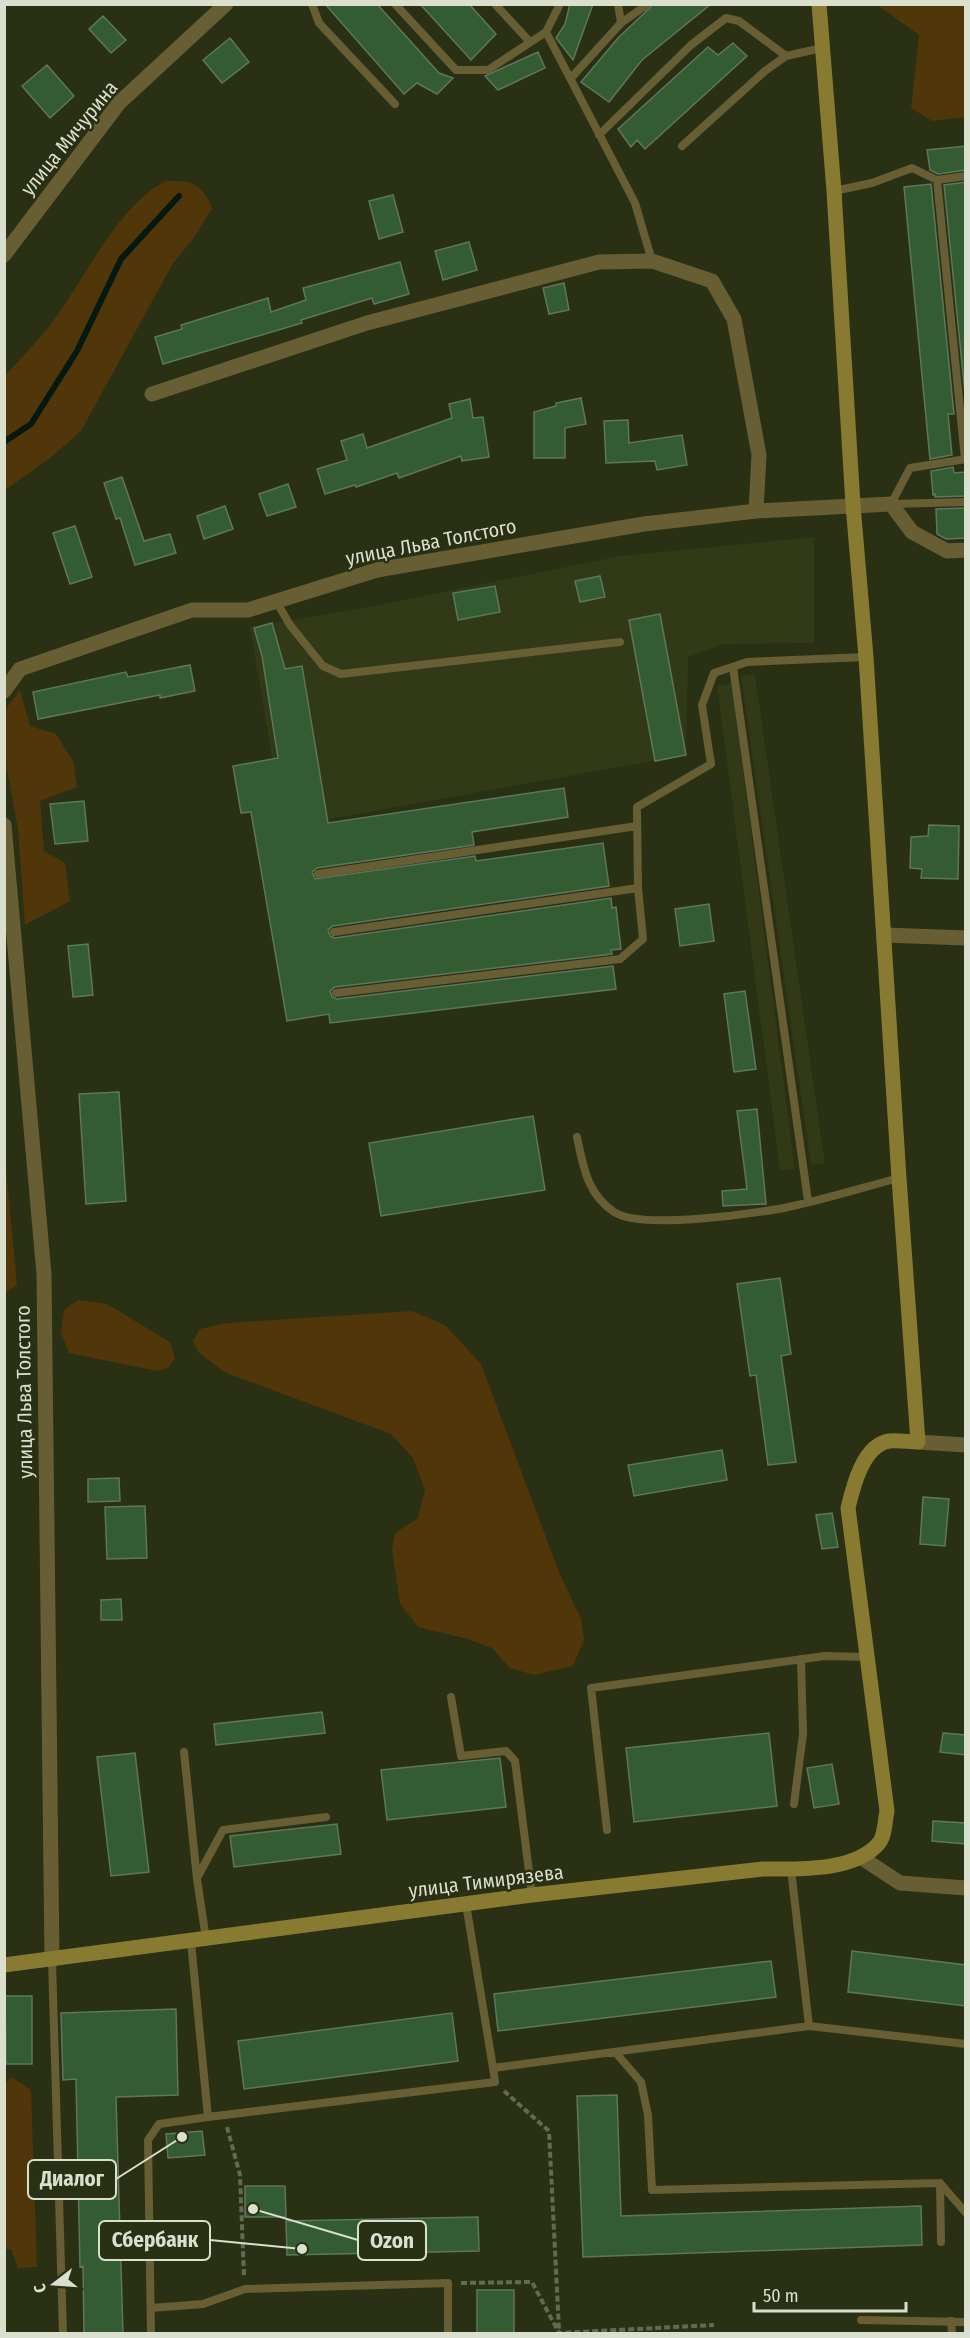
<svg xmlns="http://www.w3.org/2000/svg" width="970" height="2338" font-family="'Fira Sans Condensed',sans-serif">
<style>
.built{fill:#313916}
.green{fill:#51360a}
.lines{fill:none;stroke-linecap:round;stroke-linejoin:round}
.stream{stroke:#051911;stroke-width:6}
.building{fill:#345c33;stroke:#5f765e;stroke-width:1.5}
.path{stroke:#646a52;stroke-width:4;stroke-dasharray:6 3;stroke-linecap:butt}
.lane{stroke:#685e33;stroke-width:8}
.street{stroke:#685e33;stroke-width:15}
.secondary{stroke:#897a31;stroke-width:15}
.labels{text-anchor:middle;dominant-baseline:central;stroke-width:5;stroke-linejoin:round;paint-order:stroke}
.street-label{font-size:20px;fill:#dadfce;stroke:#293014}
.leader{fill:none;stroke:#dadfce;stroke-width:2}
.callout-dot{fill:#dadfce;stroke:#293014;stroke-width:2}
.callout{fill:#293014;stroke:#dadfce;stroke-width:2}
.callout-label{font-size:21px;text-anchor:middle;font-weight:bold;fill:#dadfce}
</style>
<rect width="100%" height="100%" fill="#293014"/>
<path class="built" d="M814,537V643L725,644L688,657L686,755L330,819H282L250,627L374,606L620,556Z
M755,674L825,1163L811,1165L741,676Z
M732,684L795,1169L780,1171L717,685Z"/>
<path class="green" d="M877,5H965V117L932,121L911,108L919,35Z
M165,181C190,181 201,181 212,208L195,236L172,265L81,431L50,458L5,490V376C20,359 37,342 51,324C86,278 114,210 165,181Z
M20,690L30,726L56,734L73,761L77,787L40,801L44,851L65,863L70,901L25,925L18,829L4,754L5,710Z
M4,1148L17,1285L5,1293H4Z
M78,1300L107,1304L170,1342L175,1358L168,1368L157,1371L69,1353L61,1332L64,1310Z
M412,1311L445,1325L481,1364L559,1572L581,1619L584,1640L573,1666L534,1675L510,1668L492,1648L468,1639L418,1627L400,1603L392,1550L395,1533L418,1518L425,1490L413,1458L391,1434L226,1373L199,1353L193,1341L200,1329L227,1323Z
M12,2077L31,2090L37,2267L18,2268L11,2249H5L4,2084Z"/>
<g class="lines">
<path class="stream" d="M4,442L31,424L77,351L121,259L179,196"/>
</g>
<path class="building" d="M325,4H377L439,73L453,78L437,94L417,83L404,94Z
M420,4H469L496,34L471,60Z
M570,4H593L573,60L556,38L565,24Z
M654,4H711L642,60L609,102L581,82L618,38Z
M103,16L126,40L111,53L89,29Z
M230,38L249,62L222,83L203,60Z
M733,43L747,56L645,149L637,140L631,147L618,129L708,47L718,55Z
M538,52L545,68L498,90L485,76Z
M47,65L74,96L50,118L22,86Z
M966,146V170L938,174L930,170L927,150Z
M966,182V404L944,185Z
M931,184L954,414H948L952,455L930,459L904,187Z
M393,195L403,232L379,239L369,201Z
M469,242L477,270L443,280L435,251Z
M400,262L409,294L374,304L372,298L301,320L302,323L163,364L155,337L182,329L181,325L268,298L271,312L306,300L303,288Z
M564,283L569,310L549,314L543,288Z
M581,398L586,424L565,428V458H534V412L556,406V403Z
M470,399L473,418L483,417L489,457L462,461L461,456L399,478L397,473L356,487L355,485L325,494L317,469L347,460L341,441L363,434L367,448L452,418L449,404Z
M628,420L629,443L682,435L687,465L657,470L655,461L606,463L604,421Z
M953,467L954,473L966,472V496L935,497V494L933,495L931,471Z
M122,477L144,541L170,534L176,553L135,565L120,518L116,519L104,483Z
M288,484L296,507L267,516L259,494Z
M225,506L233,529L204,539L197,516Z
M966,508V538L946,539L937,534L936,509Z
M75,526L92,577L70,584L53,533Z
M600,576L605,597L580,602L575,581Z
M495,586L500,612L458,620L453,593Z
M660,614L686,755L655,761L629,620Z
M272,623L285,669L302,666L328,823L564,788L568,817L472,832L474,845L317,868L312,872L315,879L475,856L476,861L603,843L609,886L333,926L328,930L330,936L335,938L611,898L612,908L616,907L621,949L611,950L612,954L335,987L330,991L332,997L337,999L613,966L616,989L330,1023L329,1014L287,1021L251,812L241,813L233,766L278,758L262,656L254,628Z
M190,665L195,691L160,698V695L38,719L33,692L126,672L128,677Z
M84,801L88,841L55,844L50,804Z
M929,825L959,826L958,879L921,878L922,869L910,868L911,837L928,836Z
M709,904L714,941L680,946L675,909Z
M88,944L93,995L73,997L68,946Z
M745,991L756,1069L734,1072L724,994Z
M119,1092L126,1201L86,1204L79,1094Z
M757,1109L766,1204L723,1206L722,1191L747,1189L737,1111Z
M533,1116L545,1190L381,1216L369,1143Z
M780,1278L791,1354L781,1356L796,1462L768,1465L756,1375L750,1376L737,1284Z
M722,1450L727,1480L634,1496L628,1465Z
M119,1478L120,1501L88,1502V1479Z
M923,1497L949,1499L945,1546L920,1544Z
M145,1506L147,1558L107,1559L105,1507Z
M832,1513L838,1547L822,1549L816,1515Z
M121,1599L122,1620H101V1600Z
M322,1712L325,1733L216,1745L214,1724Z
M769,1733L777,1806L634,1822L626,1748Z
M943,1733L966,1735V1755L940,1752Z
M135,1753L149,1872L111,1876L97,1757Z
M500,1758L506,1807L387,1820L381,1770Z
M832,1764L839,1804L814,1808L807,1768Z
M933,1821L966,1823V1844L932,1841Z
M337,1824L341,1854L234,1867L230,1836Z
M852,1951L966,1965V2006L848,1992Z
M771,1961L776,1997L498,2031L494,1994Z
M5,1996H32V2064H6Z
M176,2009L178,2095L116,2097L123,2334H84L83,2266L80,2267L76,2079L63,2080L61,2013Z
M452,2013L458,2061L244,2089L238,2041Z
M617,2095L621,2216L921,2206L922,2245L583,2257L577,2096Z
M202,2131L205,2155L168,2158L166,2134Z
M245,2186H285L286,2217H245Z
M478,2217L479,2251L287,2255L286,2221Z
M477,2290H514V2334H477Z"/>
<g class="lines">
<path class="path" d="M504,2091L549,2131L559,2330
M227,2127L240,2175L244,2276
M461,2283L532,2282L559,2333L714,2325"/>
<path class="lane" d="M312,4L319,23L395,104
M395,4L456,70H488L546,32L635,203L652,261
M495,4L530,42
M621,23L648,4
M546,32L560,4
M571,78L621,23L618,4
M599,135L691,45L726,18L739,21L786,56
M682,146L765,71L786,56L822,48
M937,180L965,459
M834,191L872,183L912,168L937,180L966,176
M966,459L910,468L891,504L966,502
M276,601L290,625L323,666L341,674L620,642
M733,667L808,1201
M318,874L637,826
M334,932L638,888
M336,993L620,959L643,939L638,888L637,807L711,764L702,705L714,673L747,662L866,657
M577,1137C583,1166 587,1194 614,1212C641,1230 750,1214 784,1208C823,1200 861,1188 899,1178
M451,1697L461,1756L506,1751L515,1761L532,1895
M184,1752L197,1879L206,1939
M794,1804L803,1734L801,1659
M607,1830L591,1688L825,1656L866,1657
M197,1878L223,1830L326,1817
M466,1904L493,2068
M191,1942L208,2117L495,2082L493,2068L809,2026L791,1869
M52,1960L63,2334
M809,2026L966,2044
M616,2053L641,2082L648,2115L652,2190L940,2183L941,2242
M940,2183L966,2213
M151,2308L203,2304L245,2289L448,2283V2334
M861,2320L966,2322
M951,2321L952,2334
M151,2334L148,2140L159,2124L208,2117"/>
<path class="street" d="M4,255L119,103L226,4
M152,394L367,323L599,262L652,261L712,281L734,319L759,455L756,511
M4,691L20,669L192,610H248L377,570L644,524L756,511L891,504L912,532L947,551L966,550
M4,825L44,1274L52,1960
M885,935L966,938
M918,1442L966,1445
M862,1858L900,1883L966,1888"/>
<path class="secondary" d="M4,1965L532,1895L763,1869C797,1869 855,1872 879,1843C885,1836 885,1820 887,1811L848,1508C853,1487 863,1445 889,1441C898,1440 909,1442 918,1442L899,1178L866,657L853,505L834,191L819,4"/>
</g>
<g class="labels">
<g class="street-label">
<text transform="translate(69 138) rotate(-51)">улица Мичурина</text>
<text transform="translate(431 542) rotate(-11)">улица Льва Толстого</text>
<text transform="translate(24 1392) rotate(-91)">улица Льва Толстого</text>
<text transform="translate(486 1881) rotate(-7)">улица Тимирязева</text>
</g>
</g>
<path class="leader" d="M182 2137L116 2179M302 2249L210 2240M253 2209L358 2240"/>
<g class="callout-dot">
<circle cx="182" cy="2137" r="6"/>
<circle cx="302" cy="2249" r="6"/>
<circle cx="253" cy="2209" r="6"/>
</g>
<g class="callout">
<rect x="28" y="2160" width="88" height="39" rx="6"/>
<rect x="99" y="2221" width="111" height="39" rx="6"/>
<rect x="358" y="2221" width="68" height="39" rx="6"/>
</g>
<g class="callout-label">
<text x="72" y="2186">Диалог</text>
<text x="155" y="2247">Сбербанк</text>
<text x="392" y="2248">Ozon</text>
</g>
<rect width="970" height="2338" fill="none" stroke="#dadfce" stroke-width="12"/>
<g transform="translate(54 2284) rotate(253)" stroke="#293014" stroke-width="4.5" paint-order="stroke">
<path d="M0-4.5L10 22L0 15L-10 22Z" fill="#dadfce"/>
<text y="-9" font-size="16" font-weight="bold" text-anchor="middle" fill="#dadfce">С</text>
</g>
<path d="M754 2302v9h152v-9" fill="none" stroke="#dadfce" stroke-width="3"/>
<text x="763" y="2302" font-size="18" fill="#dadfce" stroke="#293014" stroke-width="4.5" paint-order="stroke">50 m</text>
</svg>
